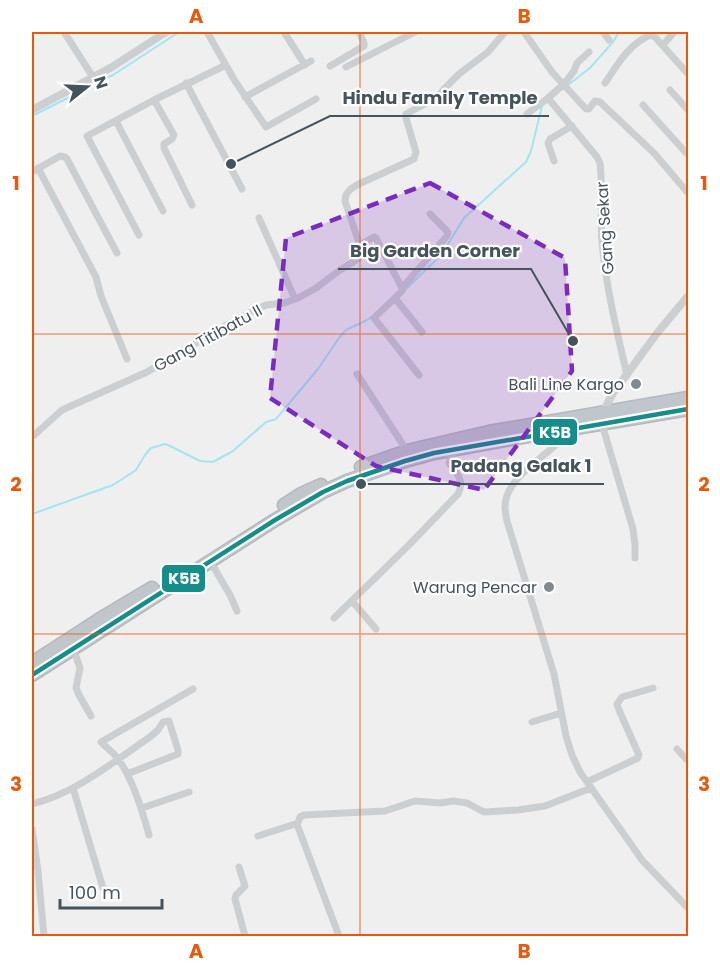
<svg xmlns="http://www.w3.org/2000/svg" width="720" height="968" font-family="Poppins,sans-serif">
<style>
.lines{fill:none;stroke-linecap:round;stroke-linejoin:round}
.stream{stroke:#a3e4f2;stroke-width:2}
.trunk-casing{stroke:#b4b9bf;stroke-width:15}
.minor{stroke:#cbcfd1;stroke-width:7}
.tertiary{stroke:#cbcfd1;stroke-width:8}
.trunk{stroke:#c0c6cb;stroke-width:12}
.bus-1-casing{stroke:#fff;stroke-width:9}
.bus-1{stroke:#158d8b;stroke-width:4.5}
.marked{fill:#7b2cbf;fill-opacity:0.2;stroke:#7b2cbf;stroke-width:4.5;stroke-dasharray:12 8;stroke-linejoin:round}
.grid{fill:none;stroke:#e8590c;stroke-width:1.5;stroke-opacity:0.55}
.poi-dot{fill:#818a90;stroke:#fff;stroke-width:2}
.labels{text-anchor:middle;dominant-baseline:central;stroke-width:4.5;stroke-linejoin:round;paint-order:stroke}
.street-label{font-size:16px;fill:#45535d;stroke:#fff}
.poi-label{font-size:16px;fill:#45535d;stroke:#fff;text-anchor:end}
.leader{fill:none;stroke:#45535d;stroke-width:2}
.callout-dot{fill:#45535d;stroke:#fff;stroke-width:2}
.callout-label{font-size:18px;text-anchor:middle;font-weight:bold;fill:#45535d;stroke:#fff;stroke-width:4.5;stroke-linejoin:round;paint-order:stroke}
.line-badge{stroke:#fff;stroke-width:2}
.badge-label{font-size:16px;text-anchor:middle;font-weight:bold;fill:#fff}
.neatline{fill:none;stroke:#e8590c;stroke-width:2}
.grid-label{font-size:20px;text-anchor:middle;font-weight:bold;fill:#e8590c}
</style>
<rect width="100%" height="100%" fill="#f0efef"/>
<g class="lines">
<path class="stream" d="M568,85L590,68L613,42L619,32
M32,116L113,75L179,32
M404,291L442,254L464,218L526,162L531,151L542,106
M32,514L113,485L136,470L145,455L151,448L165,444L168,445L200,461L213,462L233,451L266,422L276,419L318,369L339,338L346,330L367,320L374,315"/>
<defs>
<path id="trunk" d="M361,467L407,451L489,432L688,398
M284,505L301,494L321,485
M32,663L100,619L152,588
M32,675L275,520L323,492L347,481L405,461L434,453L510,439L688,409"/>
</defs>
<use href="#trunk" class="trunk-casing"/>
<path class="minor" d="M64,32L93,77
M207,32L235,81L266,127L316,99
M284,32L305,65
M524,32L552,72L586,109H589L595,101L600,102L654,153L688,193
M603,32L609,40
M663,45L674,32
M330,66L364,46V43L359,32
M346,67L415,32
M186,83L242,189
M605,83C618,64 628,45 650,35L655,37L688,74
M670,90L688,110
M245,97L311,61
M548,98L597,157L600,163C603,189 600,216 602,242C606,287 617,332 627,375
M154,100L174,135L172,139L164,144V148L192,205
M643,105L688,155
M527,114L548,98L563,85L574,71L577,63L589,52
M116,121L163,211
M554,161L548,143L550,139L572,126
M38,168L96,277L101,296L127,359
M32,172L60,156L65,157L67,159L117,253
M259,218L295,299
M139,235L87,136L154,100L226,65
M360,245L374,237L376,238L402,288V291L374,318L419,375
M402,288L447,236L448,233L446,230L430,214
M395,298L422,332
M357,374L407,451
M603,423L604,431L633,529L635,545V558
M570,429C565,438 558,443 551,449C534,464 505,482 505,507C505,511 506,516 507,521L554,674L566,736L572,755L580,772L642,860L688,908
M32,437L62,410L147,372L228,324L253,311L266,305L284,303L298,298L316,288L340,270L358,259L360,256L361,249L345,201C345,191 353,187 361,183L414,159L416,152L406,118V114L438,97L444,89L459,74L488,52L505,32
M210,561L230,595L237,611
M352,601L376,629
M334,618L408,546L458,494C465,481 457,473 449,463L455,449
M73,648L80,668L76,688L79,695L91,716
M532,722L561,713
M677,749L688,761
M587,782L638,758L639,755L619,710L617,704L622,697L653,688
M73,788L103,888
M32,804C76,793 113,762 150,737L158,730L163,722L169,721L178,750V754L127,774
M142,808L189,792
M297,825L300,817L304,815L385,811L415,801L440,803L453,801L467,803L484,812L518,810L545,806L591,788
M32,829L38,871L44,936
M149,835C143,813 132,777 118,759C114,753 107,748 101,742L193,689
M258,836L292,825L295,824L298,827L339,936
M239,867L245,886L236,895L235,899L245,936"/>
<path class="tertiary" d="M32,110L112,67L166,32
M602,414L613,393L658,332L688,296"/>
<use href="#trunk" class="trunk"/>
<defs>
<path id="bus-1" d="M32,675L275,520L323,492L347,481L405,461L434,453L688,409"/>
</defs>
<use href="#bus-1" class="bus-1-casing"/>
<use href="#bus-1" class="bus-1"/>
</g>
<path class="marked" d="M430,183L565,258L572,371L484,490L376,466L270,398L286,238Z"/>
<path class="grid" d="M360,32V936M32,334H688M32,634H688"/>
<g class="poi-dot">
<circle cx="636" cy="384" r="6"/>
<circle cx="549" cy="587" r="6"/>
</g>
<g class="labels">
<g class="street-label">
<text transform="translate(605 228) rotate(-94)">Gang Sekar</text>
<text transform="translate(208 338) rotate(-29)">Gang Titibatu II</text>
</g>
<g class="poi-label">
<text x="624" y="384">Bali Line Kargo</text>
<text x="537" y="587">Warung Pencar</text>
</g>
</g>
<path class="leader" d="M231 164L330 116H549M573 341L531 269H338M361 484L439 484H604"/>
<g class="callout-dot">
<circle cx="231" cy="164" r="6"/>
<circle cx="573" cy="341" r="6"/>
<circle cx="361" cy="484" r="6"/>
</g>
<g class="callout-label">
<text x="440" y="104">Hindu Family Temple</text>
<text x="435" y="257">Big Garden Corner</text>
<text x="521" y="472">Padang Galak 1</text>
</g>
<g class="line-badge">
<rect x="532" y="418" width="46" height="28" rx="6" fill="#158d8b"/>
<rect x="161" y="564" width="45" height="29" rx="6" fill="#158d8b"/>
</g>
<g class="badge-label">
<text x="555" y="438">K5B</text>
<text x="184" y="584">K5B</text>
</g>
<rect width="720" height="968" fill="none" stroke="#ffffff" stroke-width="66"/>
<g transform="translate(87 87) rotate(72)" stroke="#ffffff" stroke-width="4.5" paint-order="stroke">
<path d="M0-4.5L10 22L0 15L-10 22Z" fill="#45535d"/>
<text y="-9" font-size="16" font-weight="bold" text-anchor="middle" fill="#45535d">N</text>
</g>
<path d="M60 899v9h102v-9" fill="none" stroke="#45535d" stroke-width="3"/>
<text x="69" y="899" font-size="18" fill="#45535d" stroke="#ffffff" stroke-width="4.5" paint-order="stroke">100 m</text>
<rect x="33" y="33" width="654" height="902" class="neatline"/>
<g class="grid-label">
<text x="196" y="23">A</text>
<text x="524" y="23">B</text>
<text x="16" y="190">1</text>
<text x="704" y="190">1</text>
<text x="16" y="491">2</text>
<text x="704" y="491">2</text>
<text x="16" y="791">3</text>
<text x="704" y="791">3</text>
<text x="196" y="958">A</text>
<text x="524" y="958">B</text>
</g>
</svg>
